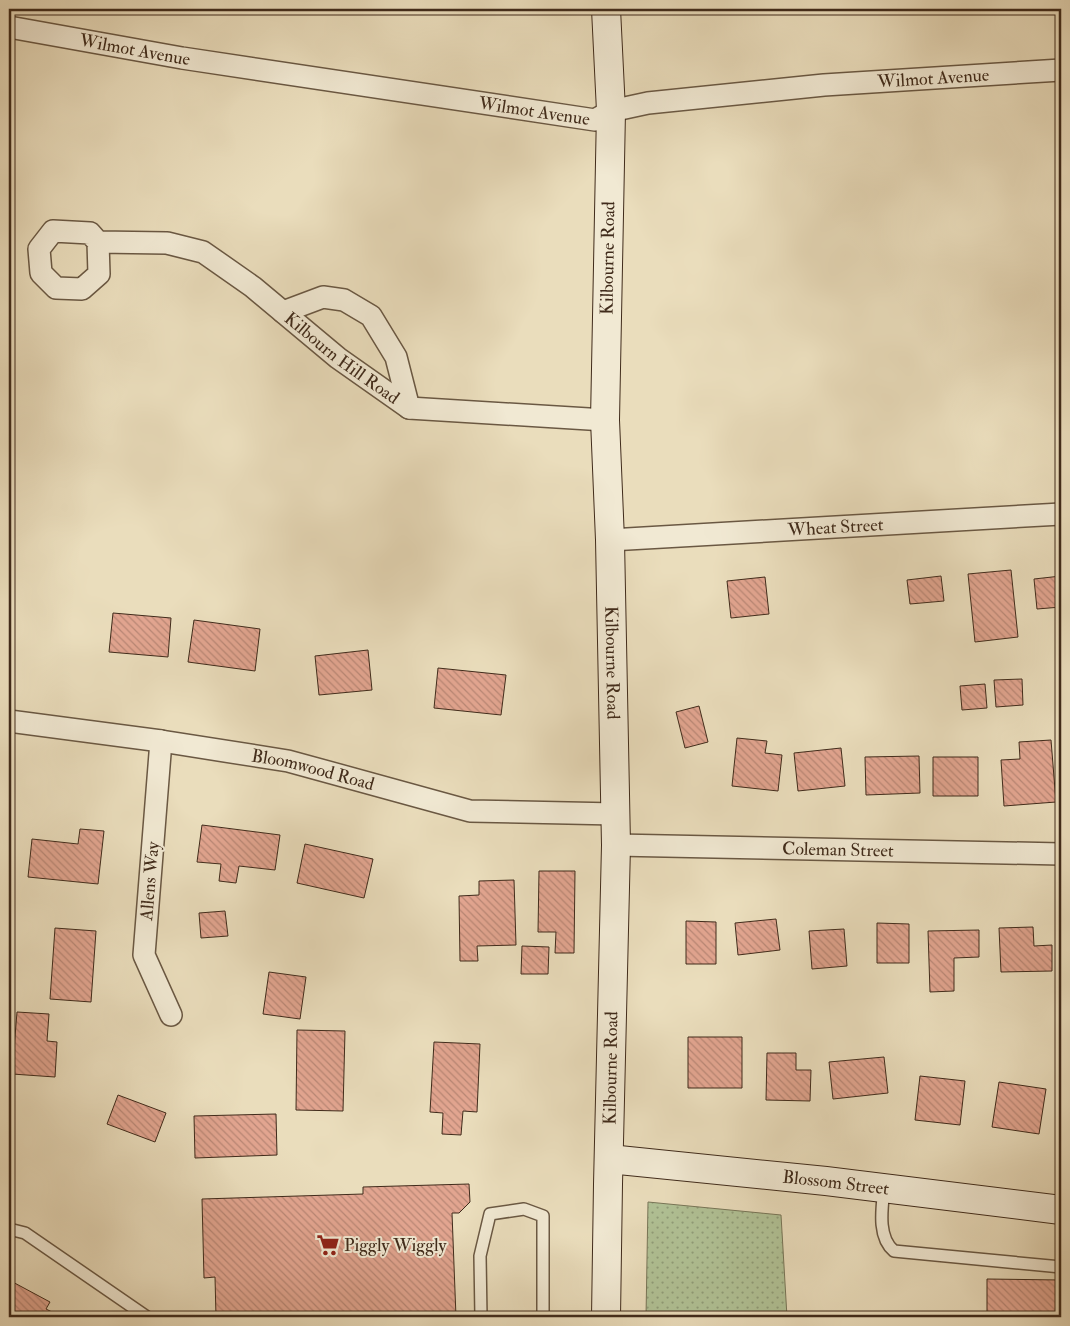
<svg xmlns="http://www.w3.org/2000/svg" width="1070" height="1326" font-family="'IM FELL Double Pica',serif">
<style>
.park{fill:url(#park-dots);stroke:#787658}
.building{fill:url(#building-back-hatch);stroke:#402b1b}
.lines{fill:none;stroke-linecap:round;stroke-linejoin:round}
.lane-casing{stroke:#6a5843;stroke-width:14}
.street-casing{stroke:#6a5843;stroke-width:24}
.secondary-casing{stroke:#402b1b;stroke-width:30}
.lane{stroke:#f1e9d3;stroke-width:11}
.street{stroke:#f1e9d3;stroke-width:21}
.secondary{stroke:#f1e9d3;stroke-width:28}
.labels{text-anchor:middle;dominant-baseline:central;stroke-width:4;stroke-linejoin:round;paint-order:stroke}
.street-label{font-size:18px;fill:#402b1b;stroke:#f1e9d3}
.poi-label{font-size:18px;fill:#402b1b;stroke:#f1e9d3;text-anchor:start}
</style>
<defs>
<pattern id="park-dots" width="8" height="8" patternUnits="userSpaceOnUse" patternTransform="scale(1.25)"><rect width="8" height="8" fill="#b1c296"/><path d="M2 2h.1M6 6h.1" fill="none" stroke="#919e7a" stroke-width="1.8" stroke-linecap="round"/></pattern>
<pattern id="building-back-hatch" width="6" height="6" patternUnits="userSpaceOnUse" patternTransform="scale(1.25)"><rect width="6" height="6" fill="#e2a590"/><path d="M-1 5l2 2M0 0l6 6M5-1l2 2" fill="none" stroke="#b98775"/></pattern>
</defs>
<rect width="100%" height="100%" fill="#eaddbc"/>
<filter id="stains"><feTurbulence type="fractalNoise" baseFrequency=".004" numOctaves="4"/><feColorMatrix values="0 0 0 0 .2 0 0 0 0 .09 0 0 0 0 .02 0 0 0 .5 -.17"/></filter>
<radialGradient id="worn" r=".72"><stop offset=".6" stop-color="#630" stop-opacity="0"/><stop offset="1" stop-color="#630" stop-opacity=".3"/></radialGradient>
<path class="park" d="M648,1202L781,1215L787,1317H646Z"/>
<path class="building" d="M1011,570L1018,637L975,642L968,574Z
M941,576L944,601L910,604L907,580Z
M1061,576V607L1037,609L1034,579Z
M765,577L769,614L731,618L727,581Z
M113,613L171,618L168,657L109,652Z
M194,620L260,629L255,671L188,662Z
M368,650L372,690L319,695L315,656Z
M438,668L506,675L501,715L434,708Z
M1022,679L1023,705L996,707L994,680Z
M985,684L987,708L962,710L960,686Z
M699,706L708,742L685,748L676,712Z
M737,738L767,741L765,753L782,755L778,791L732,786Z
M1051,740L1056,802L1004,806L1001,760L1020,759L1019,742Z
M841,748L845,786L798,791L794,753Z
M919,756L920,793L866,795L865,757Z
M933,757H978V796H933Z
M202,825L280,835L275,870L239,866L236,883L219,881L221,864L197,862Z
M80,829L104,831L98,884L28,877L32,839L78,844Z
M305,844L373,859L364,898L297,883Z
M539,871H575L574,953H555L556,932H538Z
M514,880L516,945L477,946L478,961H460L459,896L479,895V881Z
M225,911L228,936L201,938L199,913Z
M776,919L780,950L738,955L735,923Z
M686,921L716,922V964H686Z
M877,923L909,924V963H877Z
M1033,927L1034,946L1052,945V971L1001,972L999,928Z
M55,928L96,931L91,1002L50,999Z
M844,929L847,966L812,969L809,931Z
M979,930V957L954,958V991L930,992L928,931Z
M522,946L549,947L548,974H521Z
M269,972L306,977L300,1019L263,1014Z
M17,1012L49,1014L47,1041L57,1042L55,1077L12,1074Z
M297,1030L345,1031L343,1111L296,1110Z
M688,1037H742V1088H688Z
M434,1042L480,1044L477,1112L463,1111L461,1135L442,1134L443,1113L430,1112Z
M767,1053H796V1070H811L810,1101L766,1100Z
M884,1057L888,1093L833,1099L829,1062Z
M920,1076L965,1081L960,1125L915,1120Z
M999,1082L1046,1089L1039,1134L992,1127Z
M118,1095L166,1113L155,1142L107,1124Z
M276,1114L277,1155L195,1158L194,1116Z
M469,1184L470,1202L459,1213H452L456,1317H216L215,1277L204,1278L202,1199L363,1194V1187Z
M987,1279L1061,1280V1317H987Z
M9,1280L50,1302L46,1309L62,1317H9Z"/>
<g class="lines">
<defs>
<path id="lane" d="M884,1188C882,1208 877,1237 894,1251L1061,1267
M9,1229L25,1233L147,1317
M481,1317L480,1256L490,1214L524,1209L543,1216V1317"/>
<g id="street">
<path id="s1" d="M9,27L182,58L595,120L611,111L648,103L824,85L1061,70"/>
<path id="s2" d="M98,242L99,274L82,289L56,288L41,273L39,249L53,231L90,233L98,242L167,243L203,252L253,287L338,358L409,408L605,420"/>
<path d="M283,312L323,297L344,300L371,316L396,357L409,408"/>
<path id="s3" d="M610,540L1061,514"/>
<path id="s4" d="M9,721L161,741L288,761L470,811L616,814"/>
<path d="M161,741L144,955L171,1015"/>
<path id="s5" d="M616,845L1061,854"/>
</g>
<g id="secondary">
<path id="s6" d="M606,9L611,111L605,420L610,540L616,845L608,1184L606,1317"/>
<path id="s7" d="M609,1159L826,1181L1061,1210"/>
</g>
</defs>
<use href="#lane" class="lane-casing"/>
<use href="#street" class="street-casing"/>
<use href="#secondary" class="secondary-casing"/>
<use href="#lane" class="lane"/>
<use href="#street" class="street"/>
<use href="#secondary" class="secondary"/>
</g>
<defs>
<symbol id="supermarket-bare" viewBox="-9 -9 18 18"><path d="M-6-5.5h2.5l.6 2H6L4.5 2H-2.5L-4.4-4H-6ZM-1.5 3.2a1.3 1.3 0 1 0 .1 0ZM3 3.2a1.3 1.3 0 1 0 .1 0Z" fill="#8f2418" stroke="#f1e9d3" stroke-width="2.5" paint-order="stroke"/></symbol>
</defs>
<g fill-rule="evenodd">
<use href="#supermarket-bare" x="312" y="1229" width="32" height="32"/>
</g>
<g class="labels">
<g class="street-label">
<text stroke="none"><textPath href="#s1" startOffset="128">Wilmot Avenue</textPath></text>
<text stroke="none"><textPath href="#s1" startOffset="936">Wilmot Avenue</textPath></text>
<text stroke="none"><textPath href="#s1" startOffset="532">Wilmot Avenue</textPath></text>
<text transform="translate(608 258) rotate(-89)">Kilbourne Road</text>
<text stroke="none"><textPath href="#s2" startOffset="479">Kilbourn Hill Road</textPath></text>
<text stroke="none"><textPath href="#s3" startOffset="226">Wheat Street</textPath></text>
<text stroke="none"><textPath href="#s6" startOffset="654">Kilbourne Road</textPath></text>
<text stroke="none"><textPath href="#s4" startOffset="308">Bloomwood Road</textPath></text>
<text stroke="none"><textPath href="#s5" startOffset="222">Coleman Street</textPath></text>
<text transform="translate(150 881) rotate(-85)">Allens Way</text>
<text transform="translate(611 1068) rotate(-89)">Kilbourne Road</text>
<text stroke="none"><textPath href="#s7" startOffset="228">Blossom Street</textPath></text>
</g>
<g class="poi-label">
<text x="344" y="1245">Piggly Wiggly</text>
</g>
</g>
<rect width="1070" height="1326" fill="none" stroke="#eaddbc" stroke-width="30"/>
<rect x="10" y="10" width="1050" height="1306" fill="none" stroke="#402b1b" stroke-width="2.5"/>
<rect x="15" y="15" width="1040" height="1296" fill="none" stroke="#402b1b"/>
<rect width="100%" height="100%" filter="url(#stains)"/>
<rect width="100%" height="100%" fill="url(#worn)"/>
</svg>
